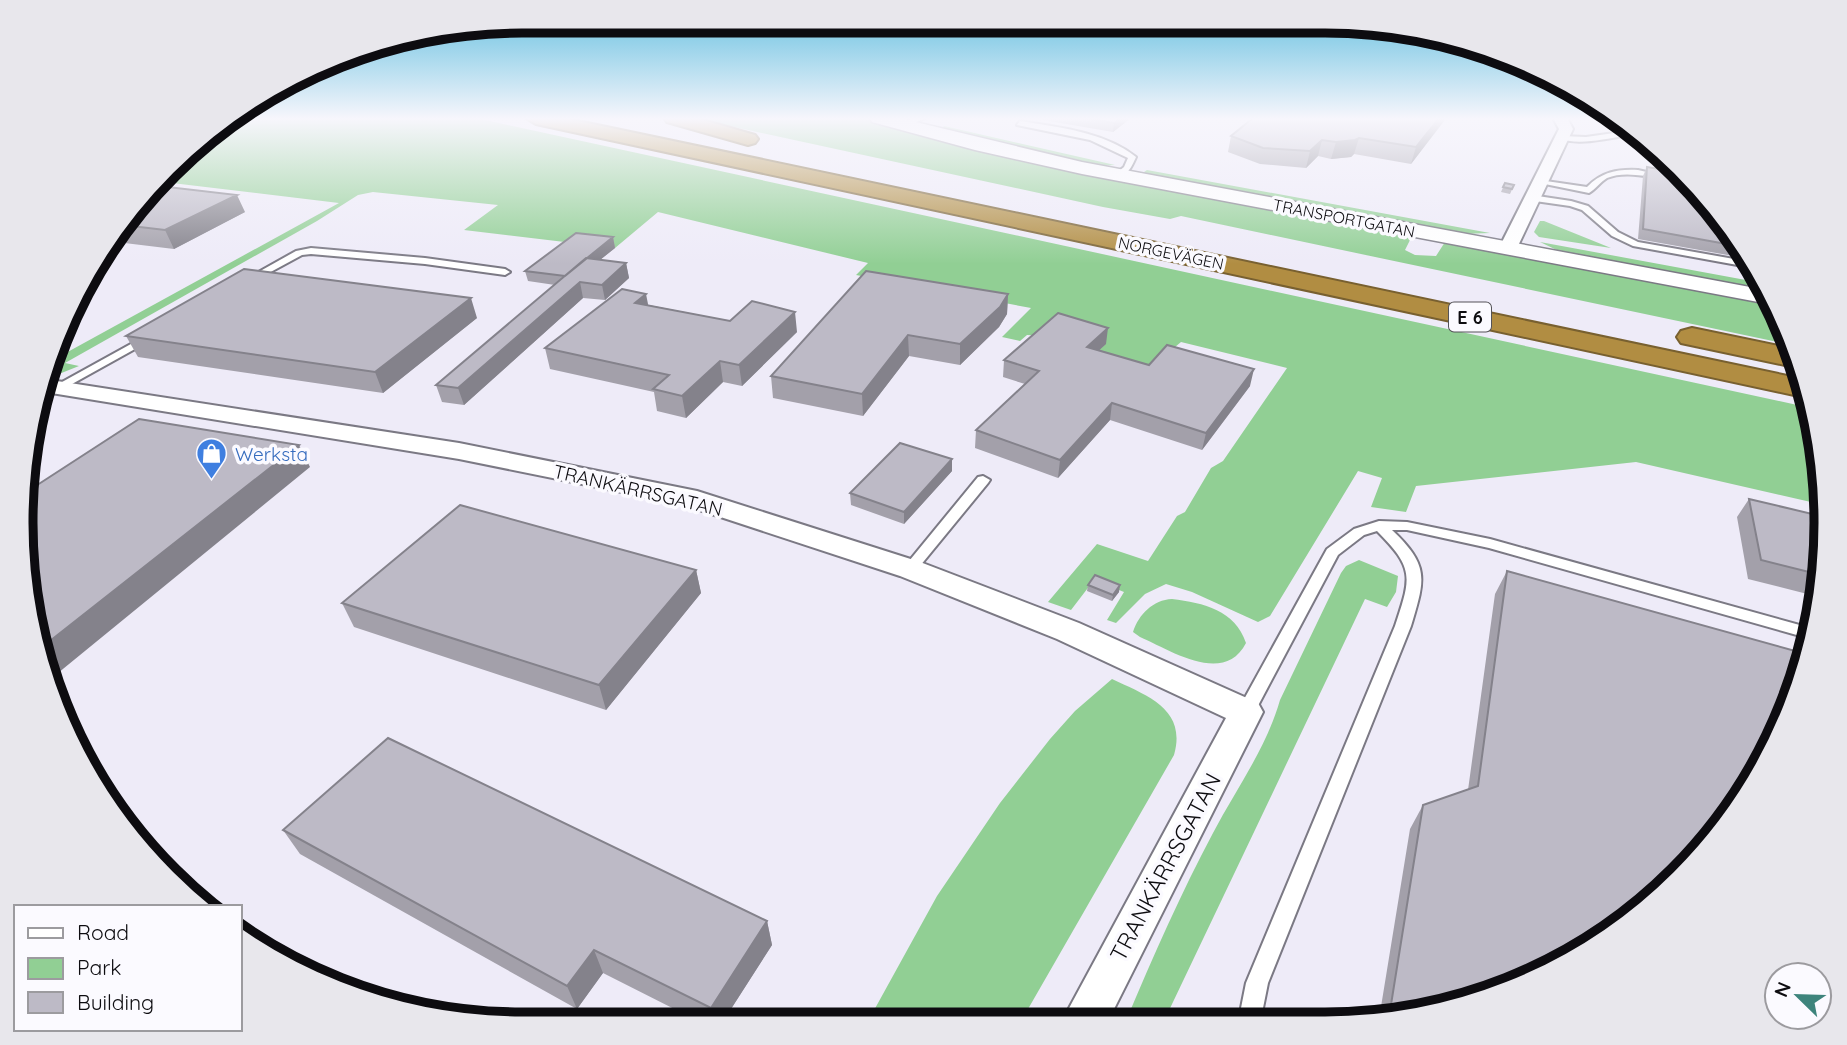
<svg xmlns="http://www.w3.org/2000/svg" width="1847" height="1045" font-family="Quicksand,sans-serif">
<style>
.green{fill:#91cf94}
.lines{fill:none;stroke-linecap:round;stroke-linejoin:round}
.service-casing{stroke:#7b7984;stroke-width:4}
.minor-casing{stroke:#7b7984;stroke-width:4}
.tertiary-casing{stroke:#7b7984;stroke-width:3}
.motorway-casing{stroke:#786030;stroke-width:4}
.service{fill:#fff;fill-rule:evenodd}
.minor{fill:#fff;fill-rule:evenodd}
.tertiary{fill:#fff;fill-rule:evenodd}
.motorway{fill:#b18d42;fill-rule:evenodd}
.wall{fill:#a3a0aa}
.shaded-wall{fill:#84828b}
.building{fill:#bdbac6;stroke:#84828b;stroke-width:2}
.labels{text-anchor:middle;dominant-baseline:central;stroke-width:7;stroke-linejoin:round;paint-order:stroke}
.far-street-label{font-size:16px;fill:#0d0c10;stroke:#fbfaff}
.shield{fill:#fbfaff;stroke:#545358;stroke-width:2}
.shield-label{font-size:18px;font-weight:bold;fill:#0d0c10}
.shop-label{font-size:19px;fill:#366cbe;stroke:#fbfaff;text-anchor:start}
.street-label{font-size:19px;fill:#0d0c10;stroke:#fbfaff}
.near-street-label{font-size:23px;fill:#0d0c10;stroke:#fbfaff}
.rim{fill:none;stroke:#0d0c10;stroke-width:9}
</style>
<rect width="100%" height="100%" fill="#eeebf8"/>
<path class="green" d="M229,118H476L1811,408L1816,424L1824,505L1636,462L1416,486L1406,512L1371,507L1382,478L1358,471L1270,616L1258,622L1192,592L1166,584L1145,594L1116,623L1107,620L1124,592L1094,580L1071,610L1048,602L1097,544L1148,561L1177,516L1185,512L1211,468L1223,461L1287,368L1181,342L1149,369L1048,336L1027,335L1020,341L1002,337L1031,308L856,275L868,263L658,212L615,248L464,230L498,205L373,192L358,195L317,221L65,363L79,366L59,374L46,375L53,360L339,203L172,183L158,187L218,124Z
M693,118H862L958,146L1061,169L1410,235L1414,239L1410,240L1405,250L1415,255L1436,256L1445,242L1774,304L1792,345L1181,216L1170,219L1103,207Z
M944,126L1115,165L1097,166L941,129Z
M1147,170L1490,233L1462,234L1147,175L1144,172Z
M1540,221H1544L1611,248L1539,237L1534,232Z
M1540,242L1762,283L1766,290L1563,253Z
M1359,560L1398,576L1396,592L1387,607L1365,599L1163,1023H1125C1152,959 1180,895 1213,833C1236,789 1266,749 1280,700L1341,573L1346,566Z
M1172,599C1204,603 1235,610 1246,643C1224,686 1170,650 1140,637L1133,632C1139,614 1153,600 1172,599Z
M1112,679C1148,696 1187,709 1174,755L1020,1023H867L937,896L1000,803L1050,739L1075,711Z"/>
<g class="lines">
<defs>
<path id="service" d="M914,118H925L905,127L898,125Z
M1020,121C1058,127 1105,132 1136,157C1132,166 1127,178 1115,177L1114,175L1124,167L1128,158L1090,140L1017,125Z
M1624,122L1629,127L1628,134L1624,136C1604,139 1577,146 1558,138L1562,136L1586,137L1621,132Z
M1638,170L1664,176L1660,178C1644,176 1623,171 1607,178C1600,182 1596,189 1589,193L1535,182L1539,180L1587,187C1602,172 1617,169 1638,170Z
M1531,195L1571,201L1588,206L1618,232L1638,242L1751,262L1754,268L1633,246L1612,236L1582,210L1570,206L1528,200V196Z
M311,248L425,258L505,269L510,272L505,275L425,264L311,254L302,255L252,282L244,280L296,251Z
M149,334L154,337L153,339L63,389H55L53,387Z
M983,476L990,480L988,483L915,572H905L903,569L905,566L978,477Z
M1379,521L1407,522L1490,539L1814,629L1811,639L1489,548L1407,530H1392C1430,566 1425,579 1411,626L1268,983L1260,1023H1238L1246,983L1395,626C1411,577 1415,569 1377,531L1364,535L1338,555L1252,717L1246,719L1240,717L1237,712L1327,549L1354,529Z"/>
<path id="minor" d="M1553,118H1567L1573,129L1517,248L1515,252H1501L1499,248L1559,129Z
M44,379L459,443L697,491L920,562L1079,623L1258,703L1263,712L1107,1023H1061L1226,718L1057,639L900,576L681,504L459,459L39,391Z"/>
<path id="tertiary" d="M869,118H899L1082,162L1766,290L1774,305L1082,174L975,150L872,122Z"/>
<path id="motorway" d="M526,118H564L1802,379L1808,398L536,124Z
M664,118H696L755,135L758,139L755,143L748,145L667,122Z
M1692,328L1793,349L1799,368L1681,343L1677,337L1681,331Z"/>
</defs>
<use href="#service" class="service-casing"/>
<use href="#minor" class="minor-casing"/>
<use href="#tertiary" class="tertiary-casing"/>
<use href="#motorway" class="motorway-casing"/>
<use href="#service" class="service"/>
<use href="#minor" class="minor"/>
<use href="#tertiary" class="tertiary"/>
<use href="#motorway" class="motorway"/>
</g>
<path class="wall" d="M1043,118H1131L1113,132L1043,120Z
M1445,120L1411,164L1354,154L1351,157L1331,159L1318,156L1306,168L1260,164L1228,152L1231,136Z
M1661,153L1670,161L1662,159Z
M1647,167L1741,244L1750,259L1638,239L1643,176Z
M1505,183L1514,185L1510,194L1501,192Z
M159,186L245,212L174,249L108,241Z
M613,237L615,248L600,260L626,263L629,278L605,300L583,298L464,405L442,402L436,385L555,285L528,281L525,271Z
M1008,294L1007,314L999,327L960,365L909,356L863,416L773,398L771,376Z
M649,305L730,321L797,332L742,386L723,382L686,418L657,411L654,392L550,369L545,348Z
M477,318L383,393L138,357L126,336Z
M1106,344L1099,350L1149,365L1250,386L1202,450L1110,420L1058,478L975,448L976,430L1025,384L1003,377L1004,360Z
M952,459V471L904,524L851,505L850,493Z
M1749,499L1826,522L1819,597L1748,579L1737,517Z
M696,570L701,593L606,710L354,627L342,603Z
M1507,571L1485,998L1379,1019L1410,829L1423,805L1468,790L1495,594Z
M1088,585L1119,592L1112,601L1087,591Z
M283,830L767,921L772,945L722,1023H702L603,973L577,1009L300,854Z"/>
<path class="shaded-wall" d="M1121,118H1131L1113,132L1114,123Z
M1439,118H1446L1411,164L1416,147Z
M1359,138L1354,154L1351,157L1331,159L1336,142Z
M1322,140L1318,156L1306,168L1310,151Z
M237,195L245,212L174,249L165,230Z
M613,237L615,248L567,286L565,276Z
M626,263L629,278L605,300L602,285Z
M580,282L583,298L464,405L458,388Z
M646,294L650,314L635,303Z
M1008,294L1007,314L999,327L960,365V344Z
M471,298L477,318L383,393L375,372Z
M795,312L797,332L742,386L739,365Z
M1108,328L1106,344L1085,363L1087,347Z
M908,335L909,356L863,416L862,394Z
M720,361L723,382L686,418L682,396Z
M1254,369L1250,386L1202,450L1206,433Z
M1112,403L1110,420L1058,478L1060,460Z
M299,445L310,467L47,682L41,648Z
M952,459V471L904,524V512Z
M696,570L701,593L606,710L599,685Z
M1120,585L1119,592L1112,601L1113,595Z
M767,921L772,945L722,1023H715L711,1008Z
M594,950L603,973L577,1009L567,986Z"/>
<path class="building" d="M1083,118H1121L1114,123Z
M1253,118H1439L1416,147L1359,138L1355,140L1336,142L1322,140L1310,151L1263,148L1231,136Z
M1647,167L1683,173L1743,247L1643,229Z
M1505,183L1514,185L1512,189L1503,187Z
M159,186L237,195L165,230L123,225Z
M576,233L613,237L565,276L525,271Z
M586,258L626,263L602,285L580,282L458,388L436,385Z
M244,269L471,298L375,372L126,336Z
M866,271L1008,294L1000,307L960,344L908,335L862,394L771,376Z
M622,289L646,294L635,303L730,321L752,301L795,312L739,365L720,361L682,396L653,389L669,375L545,348Z
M1058,313L1108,328L1087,347L1149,365L1167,345L1254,369L1206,433L1112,403L1060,460L976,430L1039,371L1004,360Z
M139,419L299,445L41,648L22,555L28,491Z
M900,443L952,459L904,512L850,493Z
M1749,499L1825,517L1826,522L1821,575L1761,560Z
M460,505L696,570L599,685L342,603Z
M1507,571L1806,654L1788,714L1742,801L1679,877L1576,957L1485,998L1389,1017L1423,805L1478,786Z
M1095,575L1120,585L1113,595L1088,585Z
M388,738L767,921L711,1008L594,950L567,986L283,830Z"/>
<linearGradient id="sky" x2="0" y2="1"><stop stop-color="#60bedf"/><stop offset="0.45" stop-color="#f7f6fc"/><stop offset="1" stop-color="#f7f6fc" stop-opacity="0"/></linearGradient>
<rect width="1847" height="264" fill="url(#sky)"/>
<defs>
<symbol id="shop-pin" viewBox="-11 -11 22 30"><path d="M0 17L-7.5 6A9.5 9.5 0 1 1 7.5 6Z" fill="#3f7fe0" stroke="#fbfaff"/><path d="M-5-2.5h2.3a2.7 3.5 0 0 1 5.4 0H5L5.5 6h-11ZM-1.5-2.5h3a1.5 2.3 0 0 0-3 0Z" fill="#fff"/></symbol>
</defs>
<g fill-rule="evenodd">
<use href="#shop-pin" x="194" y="436" width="35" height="47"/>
</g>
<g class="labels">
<g class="far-street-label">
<text transform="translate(1344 218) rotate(11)">TRANSPORTGATAN</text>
<text transform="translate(1171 253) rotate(12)">NORGEVÄGEN</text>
</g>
<rect class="shield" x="1449" y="302.5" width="42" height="29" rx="5"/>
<g class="shield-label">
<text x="1470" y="317">E 6</text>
</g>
<g class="shop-label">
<text x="235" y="454">Werksta</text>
</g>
<g class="street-label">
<text transform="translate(638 490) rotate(13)">TRANKÄRRSGATAN</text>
</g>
<g class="near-street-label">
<text transform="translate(1165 867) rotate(-62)">TRANKÄRRSGATAN</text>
</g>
</g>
<path d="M0 0H1847V1045H0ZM522 33H1325A489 489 0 0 1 1814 522V523A489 489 0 0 1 1325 1012H522A489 489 0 0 1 33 523V522A489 489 0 0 1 522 33Z" fill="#e8e7ec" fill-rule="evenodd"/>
<path class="rim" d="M522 33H1325A489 489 0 0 1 1814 522V523A489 489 0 0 1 1325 1012H522A489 489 0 0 1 33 523V522A489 489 0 0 1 522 33Z"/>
<rect x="14" y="905" width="228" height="126" fill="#fbfaff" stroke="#9c9b9f" stroke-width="2"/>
<rect x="28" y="928" width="35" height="10" fill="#ffffff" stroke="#9c9b9f" stroke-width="2"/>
<text x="77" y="940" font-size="21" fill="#0d0c10">Road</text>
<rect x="28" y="958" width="35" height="21" fill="#91cf94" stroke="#9c9b9f" stroke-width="2"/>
<text x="77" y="975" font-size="21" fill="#0d0c10">Park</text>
<rect x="28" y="992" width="35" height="21" fill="#bdbac6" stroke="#9c9b9f" stroke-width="2"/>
<text x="77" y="1010" font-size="21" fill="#0d0c10">Building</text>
<g transform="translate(1798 996) rotate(293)"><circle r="33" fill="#fbfaff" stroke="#9c9b9f" stroke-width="2"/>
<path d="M0-5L12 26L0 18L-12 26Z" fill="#3e847c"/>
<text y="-10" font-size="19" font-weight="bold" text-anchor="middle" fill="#0d0c10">N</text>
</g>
</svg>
